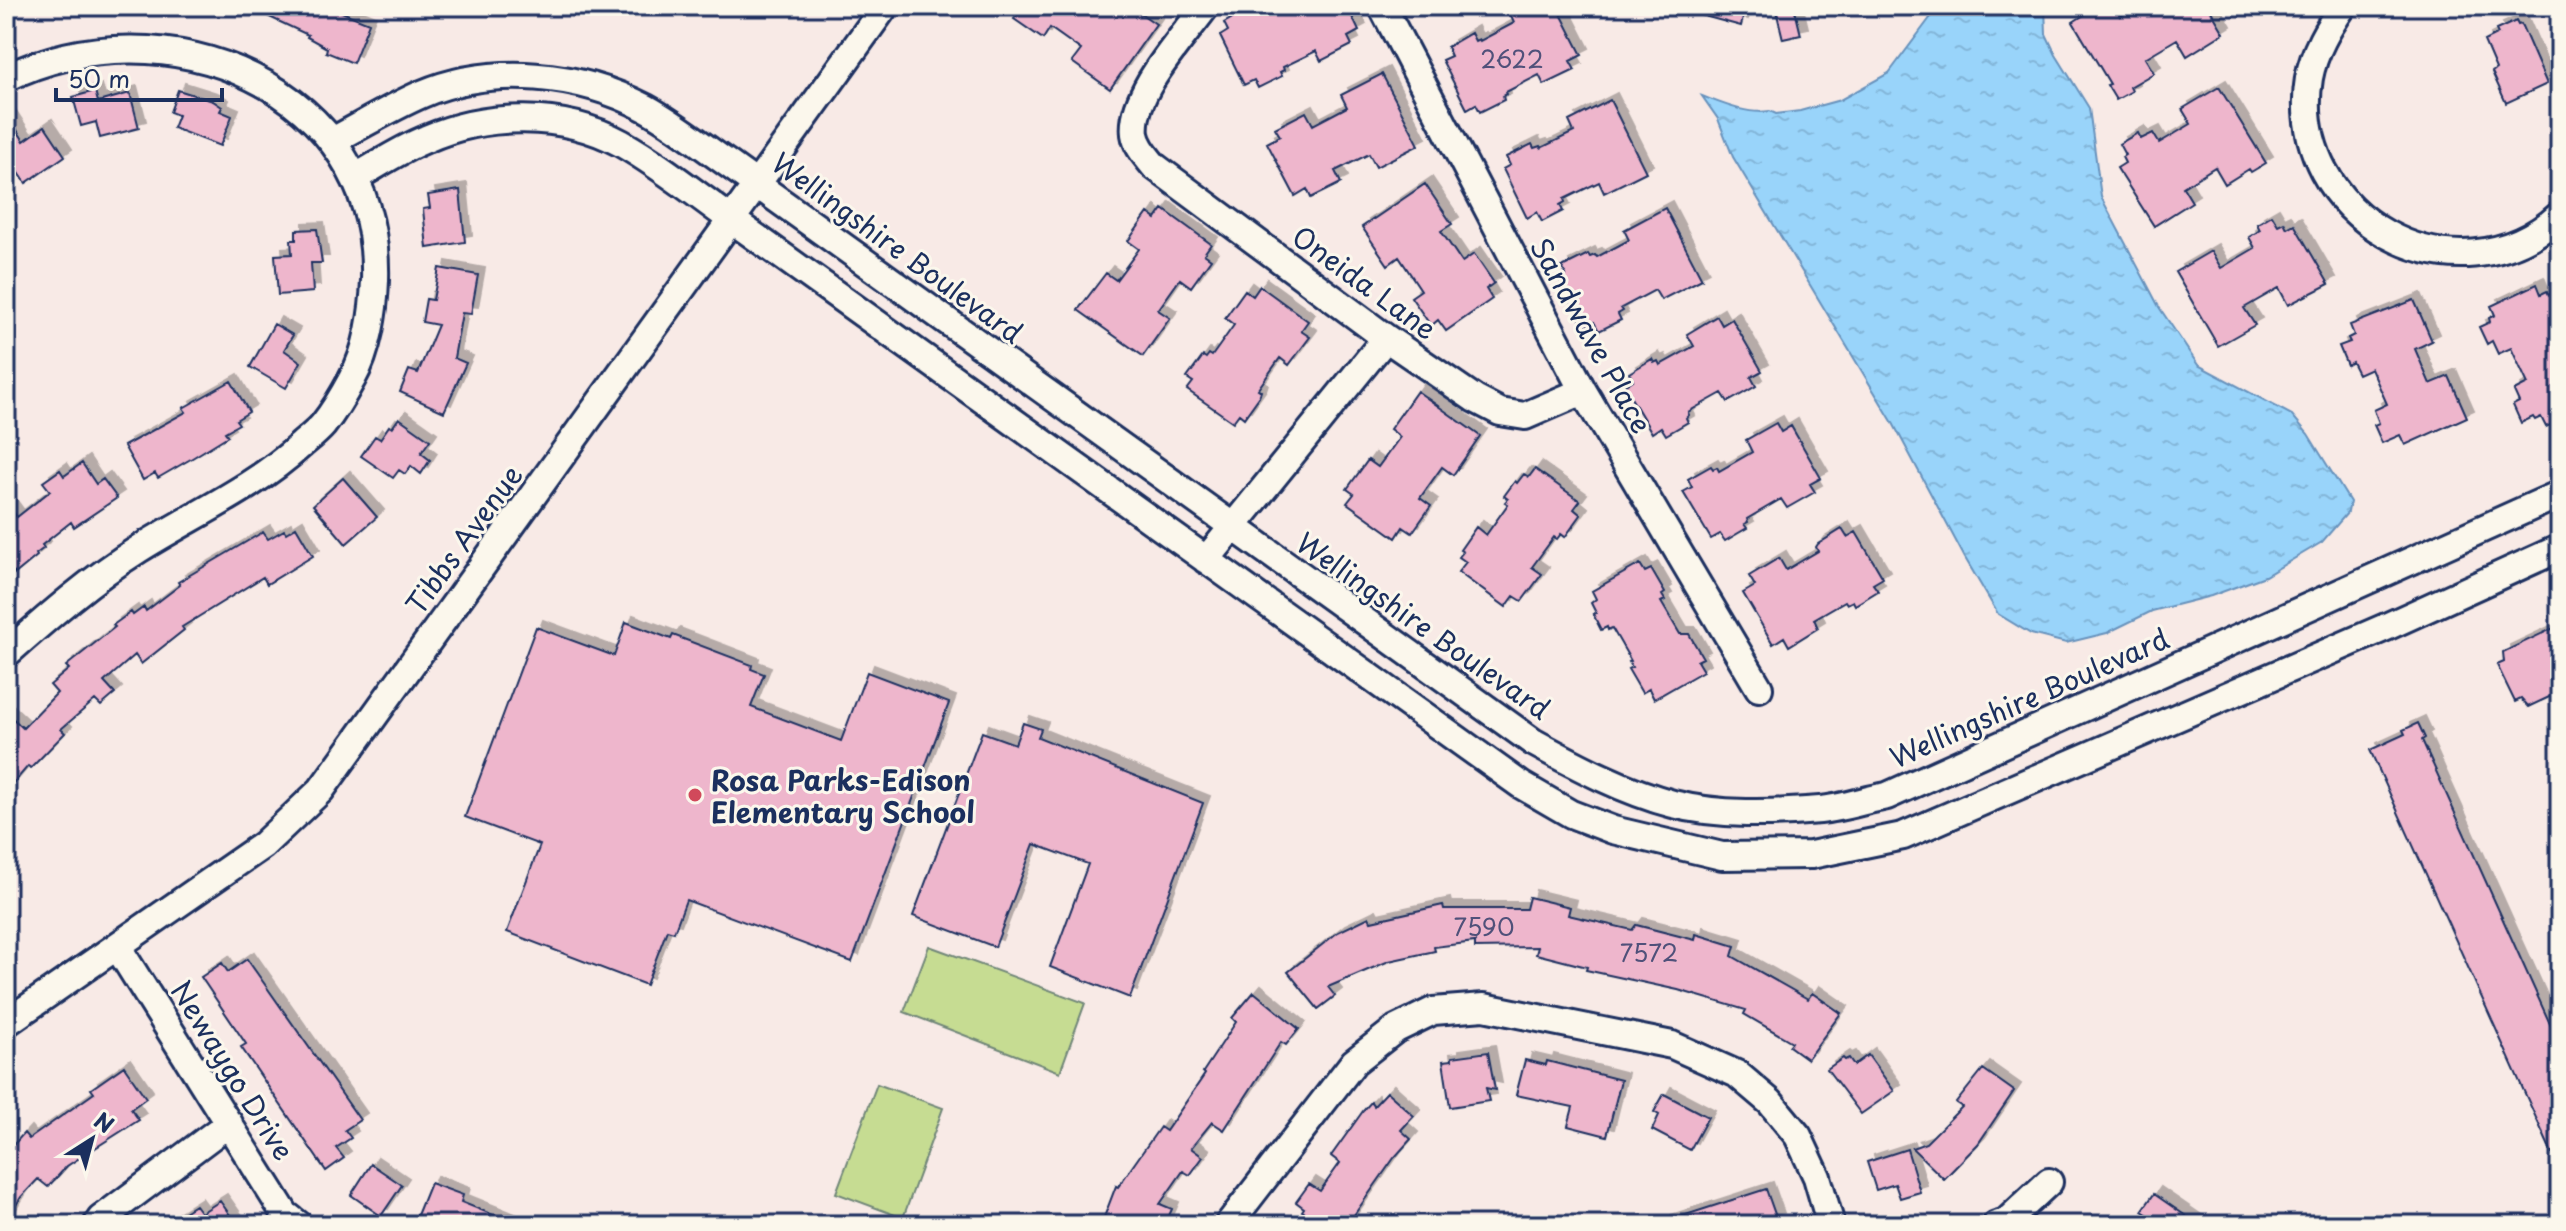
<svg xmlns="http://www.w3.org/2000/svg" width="2566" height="1231" font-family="'Playpen Sans',sans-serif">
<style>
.green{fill:#c6dc92;stroke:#708678;stroke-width:2}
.water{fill:url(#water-ripples);stroke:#6792bc;stroke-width:2}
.building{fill:#eeb6cc;stroke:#1b2f5e;stroke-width:2;filter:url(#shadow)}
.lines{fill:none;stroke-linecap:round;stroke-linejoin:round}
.minor-casing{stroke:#1b2f5e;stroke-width:32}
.minor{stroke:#fbf7ec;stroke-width:26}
.poi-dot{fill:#d1495b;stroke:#fbf7ec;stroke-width:3}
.labels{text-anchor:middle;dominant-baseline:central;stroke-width:6;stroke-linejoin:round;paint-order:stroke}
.number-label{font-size:24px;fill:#50517a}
.street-label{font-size:28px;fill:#1b2f5e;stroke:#fbf7ec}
.poi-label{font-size:28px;font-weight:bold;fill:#1b2f5e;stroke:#fbf7ec;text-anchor:start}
</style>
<defs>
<pattern id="water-ripples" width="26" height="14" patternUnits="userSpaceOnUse" patternTransform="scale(2)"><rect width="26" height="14" fill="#99d4fa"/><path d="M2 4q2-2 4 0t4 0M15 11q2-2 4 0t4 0" fill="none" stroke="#83b6d9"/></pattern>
<filter id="shadow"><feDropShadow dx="7" dy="-7" stdDeviation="0" flood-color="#0004"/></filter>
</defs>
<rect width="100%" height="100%" fill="#f8eae6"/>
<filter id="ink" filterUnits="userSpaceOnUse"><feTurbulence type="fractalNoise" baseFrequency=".0125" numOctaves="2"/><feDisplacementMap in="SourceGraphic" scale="16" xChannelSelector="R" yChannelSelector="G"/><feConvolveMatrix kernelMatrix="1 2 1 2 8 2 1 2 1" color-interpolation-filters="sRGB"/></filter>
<g filter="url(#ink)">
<path class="green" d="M929,946L1085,1003L1060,1072L904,1012Z
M877,1084L943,1108L903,1218L836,1193Z"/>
<path class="water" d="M1939,6H2045L2046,34L2056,55L2089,108L2101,197L2159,307L2198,365L2292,415L2308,434L2350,502L2348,512L2322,542L2265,576L2211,596L2152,611L2107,633L2066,643L2031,634L1998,614L1965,558L1893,423L1733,157L1718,119L1702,96C1723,104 1748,115 1770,111L1776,114L1800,111L1840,100L1889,73Z"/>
<path class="building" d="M246,6H327L369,23L353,63L326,52L327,48L307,37L308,35Z
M1023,6H1130L1156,24L1110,89L1072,62L1081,50L1050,28L1043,39L1014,19Z
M1278,6H1347L1359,31L1348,37L1352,45L1321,61L1316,51L1283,67L1284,70L1280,72L1282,76L1258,88L1254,80L1244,85L1220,36L1228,31L1224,23L1248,9L1252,16L1256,14L1257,17Z
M1522,6H1557L1582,55L1570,61L1575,70L1544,85L1539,75L1506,92L1507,94L1503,96L1504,100L1480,112L1476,104L1467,109L1442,60L1451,56L1447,47L1471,33L1475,41L1479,39L1480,41L1514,23L1509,12Z
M1690,6H1746L1741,26L1689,12Z
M1775,6H1794L1801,35L1783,39Z
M2098,6H2115L2121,16L2137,6H2208L2224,33L2187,56L2177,39L2145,58L2154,73L2130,87L2132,91L2116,100L2107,85L2110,84L2073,22Z
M2516,21L2518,25L2521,24L2547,84L2506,103L2492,72L2496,69L2484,41L2498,34L2496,30Z
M1382,74L1419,145L1376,167L1369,154L1335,171L1341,183L1311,198L1307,189L1295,196L1267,143L1280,136L1275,128L1306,112L1313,125L1347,107L1341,95Z
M2219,87L2266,163L2251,172L2249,169L2225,184L2215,167L2183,187L2192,202L2154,226L2117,168L2125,163L2122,157L2125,155L2119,144L2138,133L2141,139L2153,133L2159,143L2191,124L2182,109Z
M178,90L213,101L222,107L220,111L232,116L220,146L173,128L178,115L170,112Z
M95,91L98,102L130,93L139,128L100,138L96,122L81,126L73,97Z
M1610,100L1646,172L1604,193L1599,182L1564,199L1565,202L1560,205L1563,211L1542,222L1537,212L1527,218L1503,169L1510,165L1506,157L1532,144L1534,148L1540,146L1541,148L1574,132L1569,121Z
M6,113L24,141L45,126L65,156L26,183L6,154Z
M1425,184L1452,224L1441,231L1462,262L1474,254L1494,283L1486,289L1492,299L1446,331L1438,320L1431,326L1411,297L1421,290L1399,257L1388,265L1362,227Z
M460,190L465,242L427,248L423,209L430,208L428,195Z
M1665,208L1702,279L1661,300L1655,290L1621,308L1623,311L1618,314L1621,320L1599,331L1594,322L1584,327L1559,279L1566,275L1562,267L1588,254L1590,257L1595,255L1597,257L1629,240L1624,230Z
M1163,209L1211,244L1204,254L1211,259L1191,287L1180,279L1158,310L1170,318L1143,356L1078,310L1106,273L1116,280L1139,249L1128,241L1148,213L1156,219Z
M2272,215L2278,225L2284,222L2287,228L2294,224L2329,284L2288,305L2279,288L2244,308L2255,325L2218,346L2175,272L2211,251L2221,268L2255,248L2249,237L2260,230L2257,224Z
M317,229L322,263H311L313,292L278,295L275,255L292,254L291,240H296V230Z
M439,268L478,275L471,314L462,313L454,358L466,363L444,412L400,392L409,370L418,373L438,325L422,322L426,299L433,300Z
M2537,284L2541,294L2547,291L2549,295L2560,290V421L2546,427L2541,417L2535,420L2533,417L2521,423L2513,405L2519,402L2514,391L2528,384L2511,348L2498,354L2492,341L2487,344L2479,327L2490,322L2489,318L2495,315L2491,306Z
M1260,286L1308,321L1301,331L1310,337L1289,365L1280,358L1258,389L1261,391L1259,397L1244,418L1239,414L1233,422L1187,390L1193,382L1187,378L1203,356L1206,358L1209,354L1212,356L1234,325L1225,318L1245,290L1253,296Z
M2414,300L2432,341L2415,349L2430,384L2449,376L2467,417L2405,445L2400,435L2382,443L2374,425L2379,423L2374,410L2387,404L2371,368L2358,374L2352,362L2347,365L2339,346L2350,342L2348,338L2354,335L2350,325Z
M1717,316L1722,325L1732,319L1762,371L1751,377L1756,386L1728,402L1722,393L1688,412L1689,415L1686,418L1688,422L1666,435L1661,427L1652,433L1624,386L1633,380L1629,373L1652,359L1654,363L1658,361L1660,365L1694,346L1687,334Z
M274,324L293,335L284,350L301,362L286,388L250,367Z
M231,381L249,412L236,420L239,424L225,432L228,436L189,460L158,478L155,473L143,480L124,446L186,412L183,408Z
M1417,391L1480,436L1453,475L1442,467L1420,498L1431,506L1412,533L1403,527L1396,538L1347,503L1354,494L1347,489L1368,460L1378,467L1400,437L1390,429Z
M399,418L430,440L421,453L430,460L421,474L411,466L405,474L399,470L393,478L361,456L375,436L380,439L389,426L392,428Z
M1776,423L1781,432L1791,426L1821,478L1810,484L1815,492L1787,508L1781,499L1747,519L1748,522L1744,524L1747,528L1725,541L1720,534L1711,539L1683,492L1692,487L1688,479L1711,466L1713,469L1717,467L1719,471L1752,452L1746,440Z
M82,463L96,484L103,479L117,498L74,527L71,522L42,545L44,548L36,554L37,556L15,574L6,563V502L17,517L50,491L43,482L60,470L64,476Z
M1535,469L1580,501L1574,509L1581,515L1565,537L1561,534L1557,539L1554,537L1532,567L1542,574L1522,601L1514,596L1506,607L1458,572L1466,562L1459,557L1463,552L1460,550L1476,527L1486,535L1508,504L1505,502L1508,499L1504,496L1515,481L1517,483L1524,474L1529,477Z
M343,478L377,517L346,544L313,505Z
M296,527L313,556L267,584L263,577L182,627L184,630L141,664L135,655L104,682L115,694L101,706L95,700L61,729L65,733L31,768L28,766L6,792V712L23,728L57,693L50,685L69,669L66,666L115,627L113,625L131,612L133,615L144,607L146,611L180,585L178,582L263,532L268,539L284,530L286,533Z
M1842,529L1847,537L1856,532L1883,578L1873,584L1878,591L1855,605L1853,601L1847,604L1845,601L1814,619L1818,628L1789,646L1784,637L1773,644L1743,593L1755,586L1749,576L1779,558L1786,570L1818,551L1816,547L1818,544Z
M1640,564L1645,572L1651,569L1665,593L1662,595L1665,600L1661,602L1680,634H1689L1703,658L1697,661L1703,671L1654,699L1649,689L1642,693L1628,669L1632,667L1629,662L1631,661L1612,628L1608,630L1607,627L1601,630L1593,614L1596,613L1591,603L1596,599L1592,591Z
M626,622L671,639L673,635L752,665L751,669L764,674L751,707L841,741L867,672L949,703L852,962L686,900L674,932L667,930L646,985L507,932L540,845L465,817L536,627L614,656Z
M2560,625V692L2528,707L2521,699L2515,702L2497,665L2504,662L2503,652Z
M1023,723L1041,729L1038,737L1203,803L1130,998L1050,967L1088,864L1034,844L995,947L913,916L982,732L1015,744Z
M2418,723L2425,738L2422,740L2560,1046V1171L2370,750L2405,734L2403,730Z
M1529,897L1570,907L1568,915L1632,930L1636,925L1695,940L1696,934L1735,946L1732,956L1808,999L1812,993L1841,1013L1807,1059L1789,1046L1792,1042L1744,1014L1746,1010L1678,990L1586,970L1587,967L1536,954L1538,947L1475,948V942L1434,947L1435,951L1389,961L1328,987L1335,996L1318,1009L1288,972L1338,932L1369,917L1371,921L1443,905L1444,909H1526Z
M247,959L360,1120L345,1130L351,1138L336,1148L344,1158L326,1171L241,1047L246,1044L201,977L222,963L228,972Z
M1254,992L1299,1029L1286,1045L1281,1042L1224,1130L1212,1122L1191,1148L1203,1157L1190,1175L1183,1171L1160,1204L1172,1209L1165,1225H1114L1103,1220L1116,1186L1118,1187L1160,1127L1166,1131L1205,1074L1203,1072L1236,1022L1232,1018Z
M1488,1052L1495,1090L1486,1088L1489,1101L1450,1107L1443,1061L1452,1060V1057Z
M1868,1055L1894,1091L1861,1114L1827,1069L1843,1058L1845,1060L1849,1058L1854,1065Z
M1525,1060L1546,1065L1547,1061L1621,1080L1607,1136L1568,1126L1573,1107L1516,1095Z
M124,1066L146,1098L131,1109L139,1120L67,1166L48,1187L38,1179L21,1197L6,1221V1153L24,1133L29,1139L94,1093L91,1089Z
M1983,1069L2014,1091L1978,1144L1944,1179L1912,1148L1926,1143L1962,1107L1956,1103Z
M1387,1092L1414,1116L1401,1130L1411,1139L1394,1158L1347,1225H1299L1307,1214L1302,1211L1304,1208L1296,1202L1309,1184L1320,1191L1340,1163L1331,1156L1363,1111L1371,1102L1374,1106Z
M1664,1094L1708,1117L1690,1150L1652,1130L1659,1115L1654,1112Z
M1907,1149L1920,1192L1900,1198L1895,1184L1876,1190L1867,1162Z
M371,1164L402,1185L381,1216L351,1195Z
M430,1183L463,1195L461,1202L518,1225H413Z
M1766,1189L1777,1220L1763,1225H1664V1222Z
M2154,1194L2199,1225H2148L2153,1218L2142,1211Z
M220,1201L237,1225H164L195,1205L201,1213Z"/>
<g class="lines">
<defs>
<path id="minor" d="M1206,6C1183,38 1130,93 1135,134C1137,147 1147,157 1154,166L1386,338L1475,399L1500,412L1525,416L1583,391
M1382,6L1583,391L1759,688
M2343,6C2328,28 2314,51 2309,78C2286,216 2456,311 2560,215
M6,78C165,0 381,87 375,280C374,311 368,351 352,379C344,394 334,411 323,425C317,432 308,439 301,445C253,489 193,515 139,549C91,579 48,617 6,654
M336,139C364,124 392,107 422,94C493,64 580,73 646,108C675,124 701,145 727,163L1533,742C1577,766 1624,791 1673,804C1720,816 1772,814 1820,810C1842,808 1865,800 1887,796L2560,494
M356,177C379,164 401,149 426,139C486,113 562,111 621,143C660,165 696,194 732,220L1521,785L1571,814L1613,830L1722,856L1811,855L1903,836L2386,627L2560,548
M1206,560L1386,338
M117,946L285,1214L299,1225
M6,1023L263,845L321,790L885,6
M97,1225L101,1219L229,1123
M1228,1225L1354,1062L1396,1029L1433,1011L1484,1007L1672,1045L1737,1074L1770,1102L1798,1136L1817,1177L1831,1225
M1996,1225L2006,1222L2049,1182"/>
</defs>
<use href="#minor" class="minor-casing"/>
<use href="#minor" class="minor"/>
</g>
</g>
<circle class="poi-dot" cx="695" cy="795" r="8"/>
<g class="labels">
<g class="number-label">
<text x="1512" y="58">2622</text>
<text x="1484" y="926">7590</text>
<text x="1649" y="952">7572</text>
</g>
<g class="street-label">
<text transform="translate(898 247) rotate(36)">Wellingshire Boulevard</text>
<text transform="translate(1365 282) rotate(36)">Oneida Lane</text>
<text transform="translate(1592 335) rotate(61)">Sandwave Place</text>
<text transform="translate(463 539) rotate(-54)">Tibbs Avenue</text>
<text transform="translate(1424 625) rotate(35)">Wellingshire Boulevard</text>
<text transform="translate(2029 697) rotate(-24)">Wellingshire Boulevard</text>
<text transform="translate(233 1070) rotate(58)">Newaygo Drive</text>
</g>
<g class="poi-label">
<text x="711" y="779">Rosa Parks-Edison<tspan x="711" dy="32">Elementary School</tspan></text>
</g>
</g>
<rect width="2566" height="1231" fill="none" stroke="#fbf7ec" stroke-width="32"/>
<rect x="16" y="16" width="2534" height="1199" fill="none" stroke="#1b2f5e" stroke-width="3" filter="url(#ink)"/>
<g transform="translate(92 1139) rotate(36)" stroke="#fbf7ec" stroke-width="6" paint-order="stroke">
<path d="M0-6L14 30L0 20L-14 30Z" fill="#1b2f5e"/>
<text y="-12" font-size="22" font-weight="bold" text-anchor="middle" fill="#1b2f5e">N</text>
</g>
<path d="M56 88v12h166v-12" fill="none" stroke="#1b2f5e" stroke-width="4"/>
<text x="68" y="88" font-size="24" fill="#1b2f5e" stroke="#fbf7ec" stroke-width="6" paint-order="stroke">50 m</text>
</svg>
